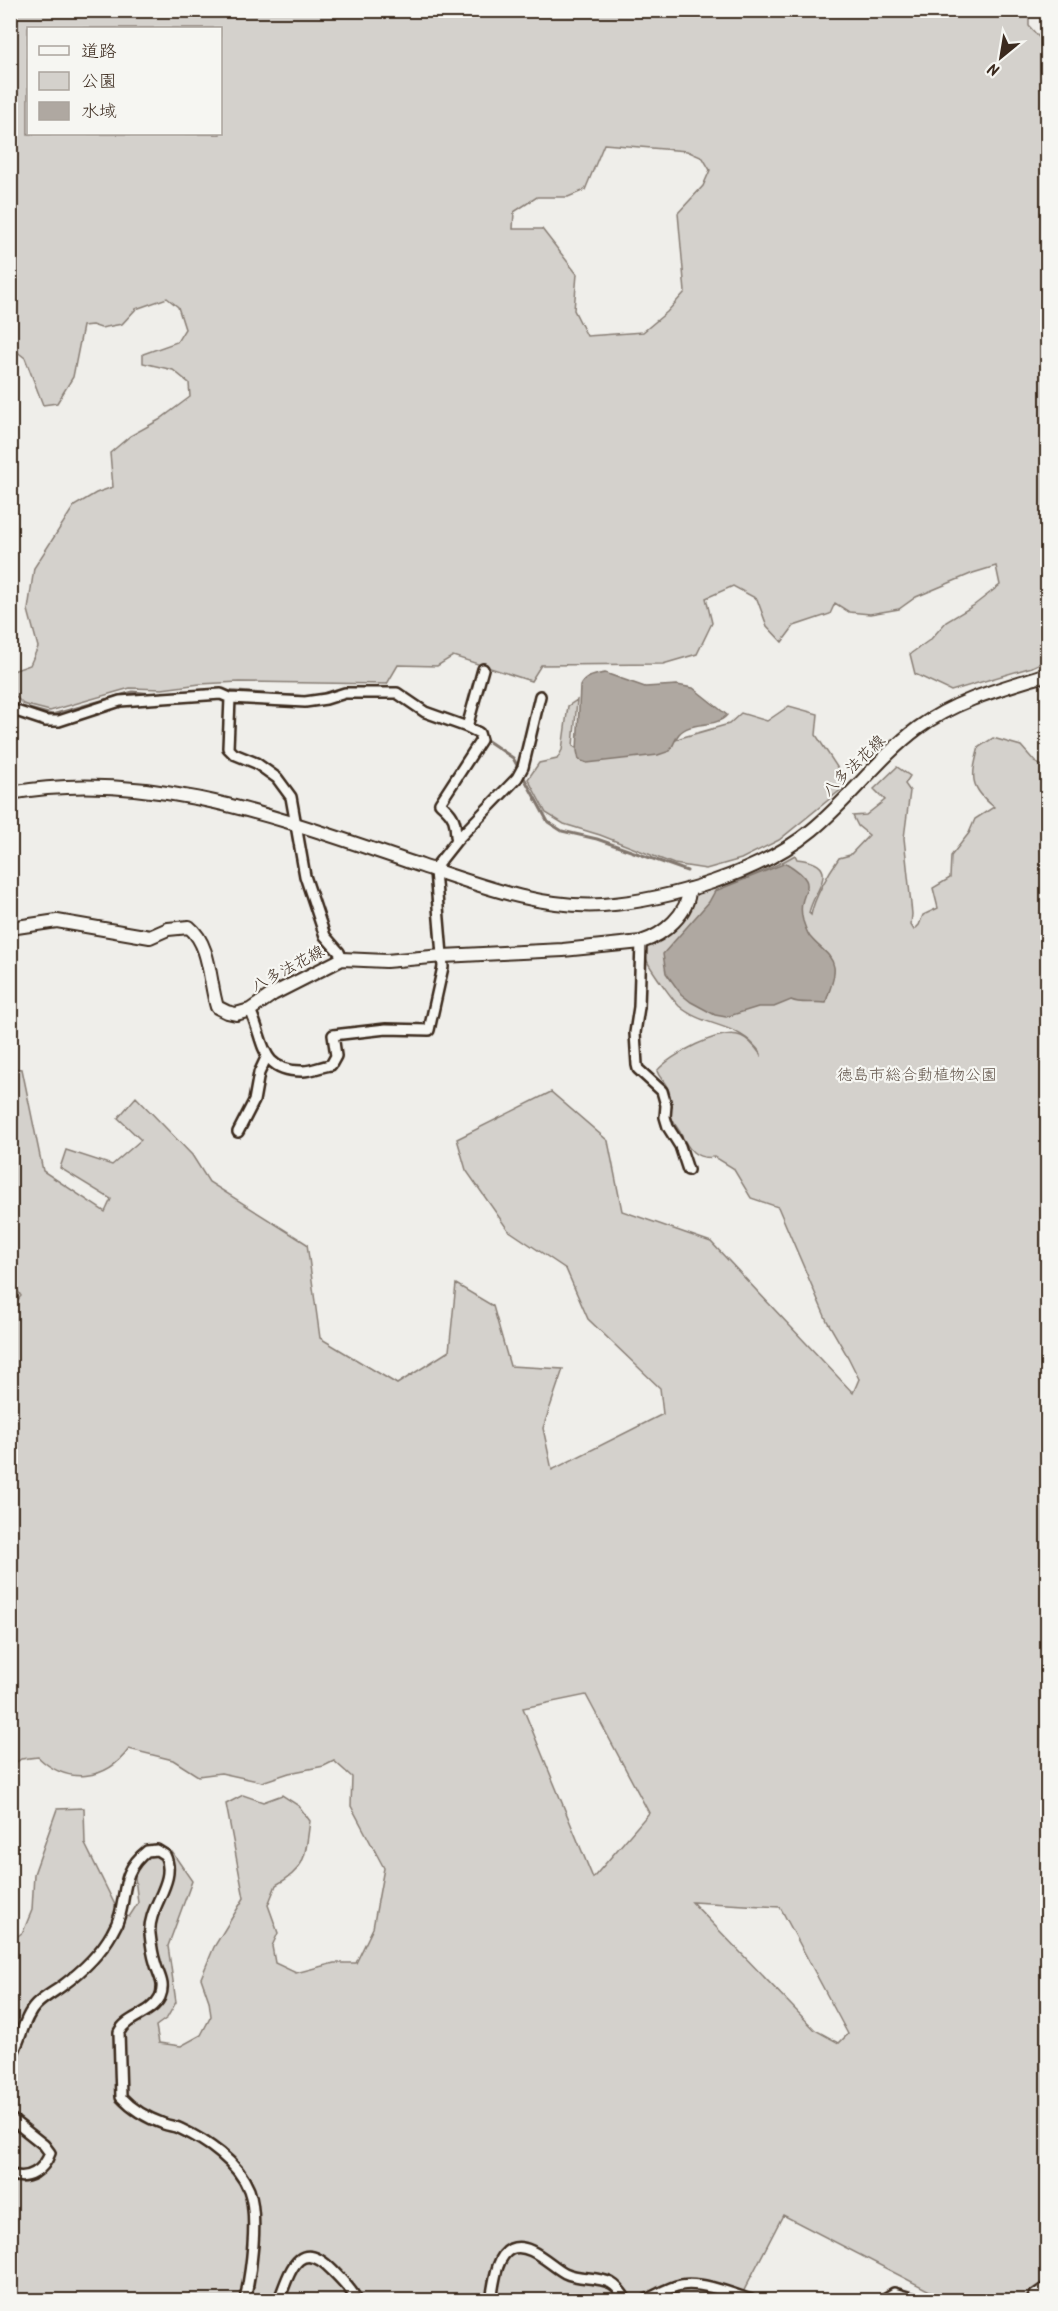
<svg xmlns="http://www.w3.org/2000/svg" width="1058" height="2311" font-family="Kalam,'Klee One',sans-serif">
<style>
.green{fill:#d4d1cc;stroke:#887e75;stroke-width:1.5;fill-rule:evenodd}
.water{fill:#afa8a1;stroke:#81766d;stroke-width:1.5}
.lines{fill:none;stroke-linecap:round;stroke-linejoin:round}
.stream{stroke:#81766d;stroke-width:3}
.minor-casing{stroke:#3b2a1e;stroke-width:14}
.secondary-casing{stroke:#3b2a1e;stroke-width:16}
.minor{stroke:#f6f6f2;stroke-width:9}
.secondary{stroke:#f6f6f2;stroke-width:12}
.labels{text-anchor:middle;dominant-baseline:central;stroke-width:4.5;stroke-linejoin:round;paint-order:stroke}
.street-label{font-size:16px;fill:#3b2a1e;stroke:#f6f6f2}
.park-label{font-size:16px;fill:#61544a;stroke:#f6f6f2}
</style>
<rect width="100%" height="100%" fill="#efeeea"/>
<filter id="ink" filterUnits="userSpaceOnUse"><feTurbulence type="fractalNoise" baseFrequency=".0167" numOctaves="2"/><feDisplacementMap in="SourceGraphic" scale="12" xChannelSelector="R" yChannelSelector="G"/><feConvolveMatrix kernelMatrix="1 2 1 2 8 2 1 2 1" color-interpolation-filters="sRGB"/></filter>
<g filter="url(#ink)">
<path class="green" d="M11,11H1029V26L1044,43H1048L1047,660L1032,667L951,691L915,674L910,654L931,639L946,622L973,606L1000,585L996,566L973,573L916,597L899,609L870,614L849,612L835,603L830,614L794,626L782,642L767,626L757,599L733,586L706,598L712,623L697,654L663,664L541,665L531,681L453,656L437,666L398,665L387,684L239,682L200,684L162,689L130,688L50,711L23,704L11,692L10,672L30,665L38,647L28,610L34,568L74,506L96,493L113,487L110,453L130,436L159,420L190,397L189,383L173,370L143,363V354L177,342L185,329L178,307L167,298L136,309L122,324L101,328L92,325L83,326L73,377L57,403L43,405L25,358L11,347ZM28,28H220V134H28ZM604,144L687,151L703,158L710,170L703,186L678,213L685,292L667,312L643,332L587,336L574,310L577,274L542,229H513L514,212L537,197H568L585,190Z
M577,700L573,746L589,756L656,750L680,738L729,724L741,713L767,721L789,706L818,714L816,735L837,767L843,788L779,840L741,859L706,869L674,864L600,835L564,824L546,813L528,779L539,763L557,759L562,750L568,706Z
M993,738L1021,746L1036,763L1047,768V2300H947L783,2215L739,2300H11V1941L23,1932L32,1910L34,1874L57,1809L84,1808L85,1844L117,1909L129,1917L138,1903L134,1869L156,1847L172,1852L192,1881L168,1946L176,2002L167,2018L156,2026L159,2043L181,2046L201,2035L211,2016L209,2001L201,1978L214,1947L244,1898L226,1804L243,1795L263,1802L282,1795L299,1806L310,1821C305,1854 308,1868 276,1885L268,1905L278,1933L272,1946L275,1963L296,1973L334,1963H356L373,1928L384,1868L351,1806L352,1777L334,1761L324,1766L289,1773L262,1782L221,1773L198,1776L173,1760L129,1749C106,1781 67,1785 38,1757L21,1759L11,1766L10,1309L21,1296L10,1279V1068L22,1069L43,1171L105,1212L111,1199L60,1168L66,1150L112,1165L141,1140L118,1118L136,1097L192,1155L209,1182L307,1244L320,1338L397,1384L449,1351L456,1284L493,1306L510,1366L563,1369L543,1428L552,1470L663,1414L660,1388L588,1319L566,1269L508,1230L466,1170L457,1139L551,1092L608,1141L622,1211L711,1242L853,1393L859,1379L848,1357L827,1321L778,1207L751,1198L733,1168L715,1157C695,1160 688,1149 680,1132C677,1127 672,1121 671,1115C670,1106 672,1095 667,1087C664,1080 659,1078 657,1071C669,1056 721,1027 741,1036C749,1039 756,1048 761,1055V1054C740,1021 705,1029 679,1006C672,999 665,988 659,980C651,968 645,961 643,947C663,932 690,918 696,893C724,888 770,870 795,855L797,859C845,864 813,890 809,913L811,915C814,898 829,872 839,858L850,855L869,835L858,826L853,816L866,815L885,800L874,789L897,767L910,776L905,784L910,791L904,838L912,914L911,925L914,930L919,925L923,915L938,908L933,888L950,878L951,856L969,833L975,819L994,807C969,787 971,777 979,747ZM586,1695L649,1813L593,1878L523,1708ZM692,1902L780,1907L848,2034L839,2043L815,2030Z"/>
<path class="water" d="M605,673L645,687L677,685L693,688L727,715C715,729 691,720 679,734C675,739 673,746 670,751L658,755L587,763L579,760L577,751L580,686C585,676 595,675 605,673Z
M786,863C827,888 794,888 803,921C805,926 807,934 811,938C819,948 832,954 834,967C836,979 828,991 826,1003C814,1001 802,1005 791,1000L774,1007H758L726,1017L715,1015L691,1002L681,994L666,973L663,954L709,902L715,891Z"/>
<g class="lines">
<path class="stream" d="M347,689L379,688L385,690
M222,691L309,697L332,693
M10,704L52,715L133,692L153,694
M428,718L456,728
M482,737L513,758L519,769
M522,774L548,822L562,831L597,839L687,871"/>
<defs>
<path id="minor" d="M230,698L305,702L326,699L345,693H397L425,712L467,727L479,733L481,740L440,803C446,809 454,815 455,825C456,831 455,834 457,840L438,864L435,871L443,967L429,1030L386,1029L333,1035L336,1056L331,1065C322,1066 312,1071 303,1071C259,1072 265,1041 250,1010
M10,709L46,721H59L120,701L221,694L230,698L228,748L234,754L256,763L277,778L291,797L305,876L325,936L339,952L342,959
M467,727L483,669
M457,840L517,778L523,767L540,696
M641,942L639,1007L635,1033L637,1065L638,1069L662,1091L666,1105L665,1117L668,1127L680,1146L688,1170
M238,1132L254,1101L259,1073L267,1056
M10,2058C21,2042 23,2018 36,2005C44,1997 54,1992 62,1986C81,1972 101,1953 112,1933C131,1902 115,1876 147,1851L157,1850L165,1855C178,1882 147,1907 150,1934C151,1943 152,1953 155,1962C158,1975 166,1983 160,1997C151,2015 127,2016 119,2032L121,2097C132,2109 147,2118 164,2124C169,2126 176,2126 181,2129C207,2141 238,2162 249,2190C259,2217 251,2272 245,2300
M10,2118L44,2145L50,2153C44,2170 28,2182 10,2174
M279,2300C290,2271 299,2236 333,2271C342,2280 351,2289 357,2300
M491,2300C494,2286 495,2257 511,2249C529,2241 551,2266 565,2273C579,2280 597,2276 611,2283C618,2287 622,2293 626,2300
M646,2300C657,2295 669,2287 681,2285C701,2281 733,2294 751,2300
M883,2300L894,2293L918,2300
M1032,2300L1035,2295L1048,2286"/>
<path id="secondary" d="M10,793C153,767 289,822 422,866C479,885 541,909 603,905C670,900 760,873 812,830C850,799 879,757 918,728C956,700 1003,688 1048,674
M10,928L57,921L150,937L168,929L189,927C211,945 209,982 217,1007L227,1012L236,1014L250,1010L273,994L342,959L386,961L443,956L563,950L641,942C664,935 689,913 689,889"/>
</defs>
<use href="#minor" class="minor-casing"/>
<use href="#secondary" class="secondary-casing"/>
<use href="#minor" class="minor"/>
<use href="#secondary" class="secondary"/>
</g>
</g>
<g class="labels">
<g class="street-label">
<text transform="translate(854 766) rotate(-44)">八多法花線</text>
<text transform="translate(288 969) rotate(-28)">八多法花線</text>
</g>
<g class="park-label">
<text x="917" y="1075">徳島市総合動植物公園</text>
</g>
</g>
<rect width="1058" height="2311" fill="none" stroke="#f6f6f2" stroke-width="36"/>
<rect x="18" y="18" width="1022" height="2275" fill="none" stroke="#3b2a1e" stroke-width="2" filter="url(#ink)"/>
<rect x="27" y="27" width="195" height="108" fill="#f6f6f2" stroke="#aba49d" stroke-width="1.5"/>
<rect x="39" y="46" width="30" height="9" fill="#f6f6f2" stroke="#aba49d" stroke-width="1.5"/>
<text x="81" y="57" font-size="18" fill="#3b2a1e">道路</text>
<rect x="39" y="72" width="30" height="18" fill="#d4d1cc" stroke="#aba49d" stroke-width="1.5"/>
<text x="81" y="87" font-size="18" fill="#3b2a1e">公園</text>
<rect x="39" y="102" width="30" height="18" fill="#afa8a1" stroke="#aba49d" stroke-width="1.5"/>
<text x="81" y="117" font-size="18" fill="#3b2a1e">水域</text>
<g transform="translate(1001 57) rotate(210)" stroke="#f6f6f2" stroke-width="4.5" paint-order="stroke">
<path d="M0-4.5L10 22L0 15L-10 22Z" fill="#3b2a1e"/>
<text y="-9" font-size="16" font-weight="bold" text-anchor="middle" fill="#3b2a1e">N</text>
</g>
</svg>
